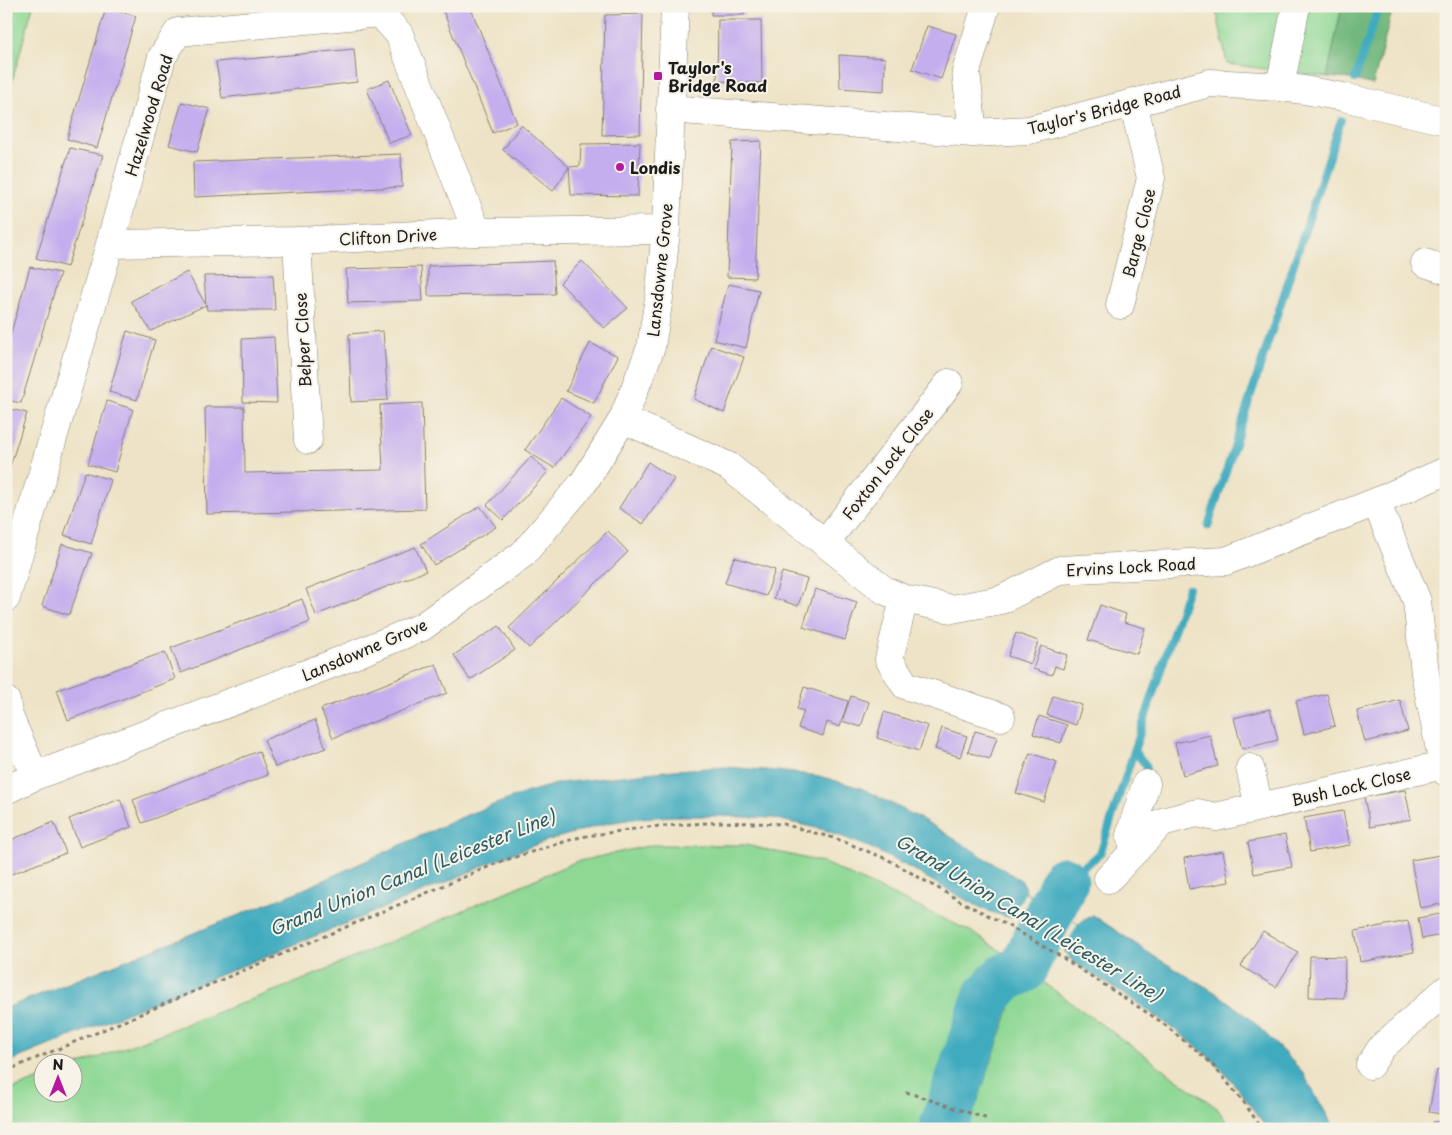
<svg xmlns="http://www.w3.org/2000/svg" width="1452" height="1135" font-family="'Playpen Sans',sans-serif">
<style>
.green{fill:#8ed894;stroke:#557a58}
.forest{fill:#72b87e;stroke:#476a4d}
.water{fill:#40abbf;stroke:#2e646e}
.pier{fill:#eee3c6}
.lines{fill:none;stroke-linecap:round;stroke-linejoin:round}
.stream{stroke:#40abbf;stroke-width:8}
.river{stroke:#40abbf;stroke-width:49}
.building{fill:#c4aeee}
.minor-casing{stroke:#858071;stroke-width:29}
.path{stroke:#858071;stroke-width:3;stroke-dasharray:4 4;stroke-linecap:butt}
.minor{stroke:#fff;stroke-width:28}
.poi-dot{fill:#b5179e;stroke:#f7f3e8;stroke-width:2}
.labels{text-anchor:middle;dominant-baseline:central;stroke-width:4;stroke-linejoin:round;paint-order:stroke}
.poi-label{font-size:16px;font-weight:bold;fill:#1c1c1c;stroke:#f7f3e8;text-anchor:start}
.street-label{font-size:16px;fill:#1c1c1c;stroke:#f7f3e8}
.water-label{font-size:18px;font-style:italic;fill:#2c5c65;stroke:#f7f3e8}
</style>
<rect width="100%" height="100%" fill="#f7f3e8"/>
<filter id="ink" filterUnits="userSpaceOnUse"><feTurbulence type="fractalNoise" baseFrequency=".02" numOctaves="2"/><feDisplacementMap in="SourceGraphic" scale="10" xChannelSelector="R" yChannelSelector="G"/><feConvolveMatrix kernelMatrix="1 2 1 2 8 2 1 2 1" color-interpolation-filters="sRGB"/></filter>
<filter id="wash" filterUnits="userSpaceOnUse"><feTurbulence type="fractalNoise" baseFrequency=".0096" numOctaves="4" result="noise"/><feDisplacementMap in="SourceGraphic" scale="20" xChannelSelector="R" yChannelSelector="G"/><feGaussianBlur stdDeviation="1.12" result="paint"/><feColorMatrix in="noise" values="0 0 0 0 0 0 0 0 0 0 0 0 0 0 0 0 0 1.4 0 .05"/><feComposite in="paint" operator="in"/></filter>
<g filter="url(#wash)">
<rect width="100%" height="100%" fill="#eee3c6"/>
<path class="green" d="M6,6H33L6,103Z
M1214,6H1342L1327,77L1227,64L1218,18Z
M652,845H745L822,862L970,931L1009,956L972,991L927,1129H6V1092L42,1078V1092H72L73,1067L300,981L575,862Z
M1040,980L1217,1108L1231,1129H968L1014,996Z"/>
<path class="forest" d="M1342,6H1446L1393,7L1373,85L1352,79L1327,77Z"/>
<path class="water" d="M726,767L777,771L819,776L861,788L927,822L1022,881L1026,893L1078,924L1093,915L1155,957L1218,994L1251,1019L1301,1070L1335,1129H1267C1250,1105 1233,1080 1212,1060C1170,1022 1120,992 1072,961L1063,949L1011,918L985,910L948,890L910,868L869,847L825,830L772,818L718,816H673L639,818L608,823L546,841L505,856L454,879L6,1063V1008L304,889L469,814L528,792L560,783L674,770Z"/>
<path class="pier" d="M1025,893L1078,924L1062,952L1010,920Z"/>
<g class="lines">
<path class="stream" d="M1355,79L1379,6
M1208,526L1341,120
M1134,751L1146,765V780
M1064,881L1100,854L1188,588"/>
<path class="river" d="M943,1129L987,997L1003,979L1023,969L1064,881"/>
</g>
<g id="blocks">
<path class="building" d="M441,6H470L517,123L493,133Z
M605,6H637V11H605Z
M711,6H744V15H711Z
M106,8L136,16L97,148L67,139Z
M643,14L640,134L602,135L605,15Z
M718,20H761L762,83L717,81Z
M927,26L956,34L941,79L912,69Z
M354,49L357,82L222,98L216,62Z
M839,55L885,58L884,91L840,88Z
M389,80L412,135L389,143L367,89Z
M182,102L210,109L197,152L169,145Z
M521,125L569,167L553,191L503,150Z
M761,141L755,278L727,277L732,142Z
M640,143L638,196L571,195L569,167L580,166L581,144Z
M70,148L103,155L67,267L36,258Z
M401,154L402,187L194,197L193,162Z
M553,261L555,294L428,296V266Z
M582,261L628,308L604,328L560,283Z
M30,267L60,273L21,403L6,400V350Z
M421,267L423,301L348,303L346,269Z
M187,272L206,305L204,276L273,275L275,310H207L206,305L151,331L131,301Z
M728,284L759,290L746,348L714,340Z
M127,331L155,340L137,400L109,392Z
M383,331L388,400L351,402L349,334Z
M274,337L277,403L243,402L242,339Z
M590,343L618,356L594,403L566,391Z
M711,346L744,357L724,413L694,399Z
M561,398L591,417L554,468L525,450Z
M107,401L133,409L115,472L88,464Z
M422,403L425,509L207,514L205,407H244L245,473L383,470L380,405Z
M6,408L27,413L7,476H6Z
M531,457L548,472L503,520L487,505Z
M648,462L674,479L643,524L619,508Z
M85,472L111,480L91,544L64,535Z
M480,506L496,527L434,565L421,544Z
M608,531L628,552L529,648L509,628Z
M62,544L92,553L69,615L42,606Z
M415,547L426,571L316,615L306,589Z
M734,557L775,570L766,596L725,583Z
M782,572L807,579L798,606L774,598Z
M815,589L857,602L845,640L803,627Z
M302,599L310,622L181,673L171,648Z
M1100,605L1126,614L1124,622L1145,628L1137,654L1088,640Z
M499,626L515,650L470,680L454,655Z
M1016,633L1038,641L1031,664L1008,656Z
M1041,646L1067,655L1063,669L1055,666L1052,675L1033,669Z
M165,652L175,679L68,720L57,690Z
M436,664L447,693L333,738L321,709Z
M804,687L848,701L840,727L827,722L823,736L798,728L804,711L797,709Z
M1327,694L1335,726L1304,734L1296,701Z
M851,696L869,702L861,727L842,721Z
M1053,696L1082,705L1076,725L1047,715Z
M1400,700L1408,731L1365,742L1357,711Z
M1270,709L1278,740L1242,749L1234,718Z
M884,712L928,726L919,751L877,738Z
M1039,716L1067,725L1061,743L1033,734Z
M315,720L326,748L275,767L264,740Z
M942,728L967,736L960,757L935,749Z
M975,731L997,737L990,759L968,752Z
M1210,735L1218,766L1183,775L1175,743Z
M259,751L268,775L142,823L133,800Z
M1030,753L1057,762L1044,802L1016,793Z
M1405,790L1411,819L1370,827L1364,797Z
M120,799L131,827L80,847L69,819Z
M1343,811L1350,845L1310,852L1304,818Z
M54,822L66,853L6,876V842Z
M1285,835L1292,867L1254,874L1248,842Z
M1223,851L1229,882L1189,889L1184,858Z
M1446,854V903L1420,908L1411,860Z
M1446,913V934L1422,939L1418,918Z
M1408,921L1414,952L1360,962L1355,931Z
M1263,931L1298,952L1276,987L1241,966Z
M1310,956L1345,957L1344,998L1309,997Z
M1437,1070L1446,1072V1115L1429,1112Z
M1432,1122H1446V1129H1432Z"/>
</g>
</g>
<g filter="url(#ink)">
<use href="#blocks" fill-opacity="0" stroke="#858071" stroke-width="1"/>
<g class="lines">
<defs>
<path id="minor" d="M1280,87L1296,6
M670,109L973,133L1029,130L1210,83L1280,87L1304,90L1343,97L1446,121
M973,133L966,72L986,6
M297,241L308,440
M110,244L297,241L477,232L666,230
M1425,263L1446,270
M1120,305L1151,178L1133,102
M623,419L728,466L884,590L904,599L952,609L1001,600L1060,570L1226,561L1376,502L1446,471
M1376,502L1417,601L1425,673L1443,765L1446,772
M825,543L949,383
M6,598L110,244L162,57L178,32L380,13L399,34L477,232
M904,599L889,659L905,685L1001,717
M6,701L8,714L35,776
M1250,768L1259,807
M6,790L35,776L332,664L422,627L523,554L584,482L623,419L651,347L659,298L666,230L675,6
M1135,850L1130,835L1146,784
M1108,879L1162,822L1197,813L1216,817L1443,765
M1370,1065L1382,1047L1446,990"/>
</defs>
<use href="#minor" class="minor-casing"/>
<path class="path" d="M6,1071L502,861L580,837L648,827L721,822L783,824L837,839L887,859L962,902L1007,925L1060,956L1160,1021L1210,1062L1243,1101L1262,1129
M906,1092L988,1119"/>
<use href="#minor" class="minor"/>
</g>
</g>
<g class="poi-dot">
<rect x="653" y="71" width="10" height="10" rx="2.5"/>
<circle cx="620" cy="167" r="5"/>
</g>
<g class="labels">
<g class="poi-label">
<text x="668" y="67">Taylor's<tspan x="668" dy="18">Bridge Road</tspan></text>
<text x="630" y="167">Londis</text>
</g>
<g class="street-label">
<text transform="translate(1104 109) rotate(-14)">Taylor's Bridge Road</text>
<text transform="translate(148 115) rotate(-73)">Hazelwood Road</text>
<text transform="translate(1138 233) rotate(-76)">Barge Close</text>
<text transform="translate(388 236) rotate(-3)">Clifton Drive</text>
<text transform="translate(659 270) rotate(-84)">Lansdowne Grove</text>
<text transform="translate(302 340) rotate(-93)">Belper Close</text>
<text transform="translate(887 463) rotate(-52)">Foxton Lock Close</text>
<text transform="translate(1131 566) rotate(-3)">Ervins Lock Road</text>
<text transform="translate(364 649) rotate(-23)">Lansdowne Grove</text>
<text transform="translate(1351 786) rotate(-13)">Bush Lock Close</text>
</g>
<g class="water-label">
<text transform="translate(412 872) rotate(-22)">Grand Union Canal (Leicester Line)</text>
<text transform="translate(1029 917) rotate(31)">Grand Union Canal (Leicester Line)</text>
</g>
</g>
<rect width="1452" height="1135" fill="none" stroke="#f7f3e8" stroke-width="25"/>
<g transform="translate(58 1078)"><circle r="24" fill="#f7f3e8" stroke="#9f9d96"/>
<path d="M0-4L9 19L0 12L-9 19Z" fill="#b5179e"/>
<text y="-8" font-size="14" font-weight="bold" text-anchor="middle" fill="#1c1c1c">N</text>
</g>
</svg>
